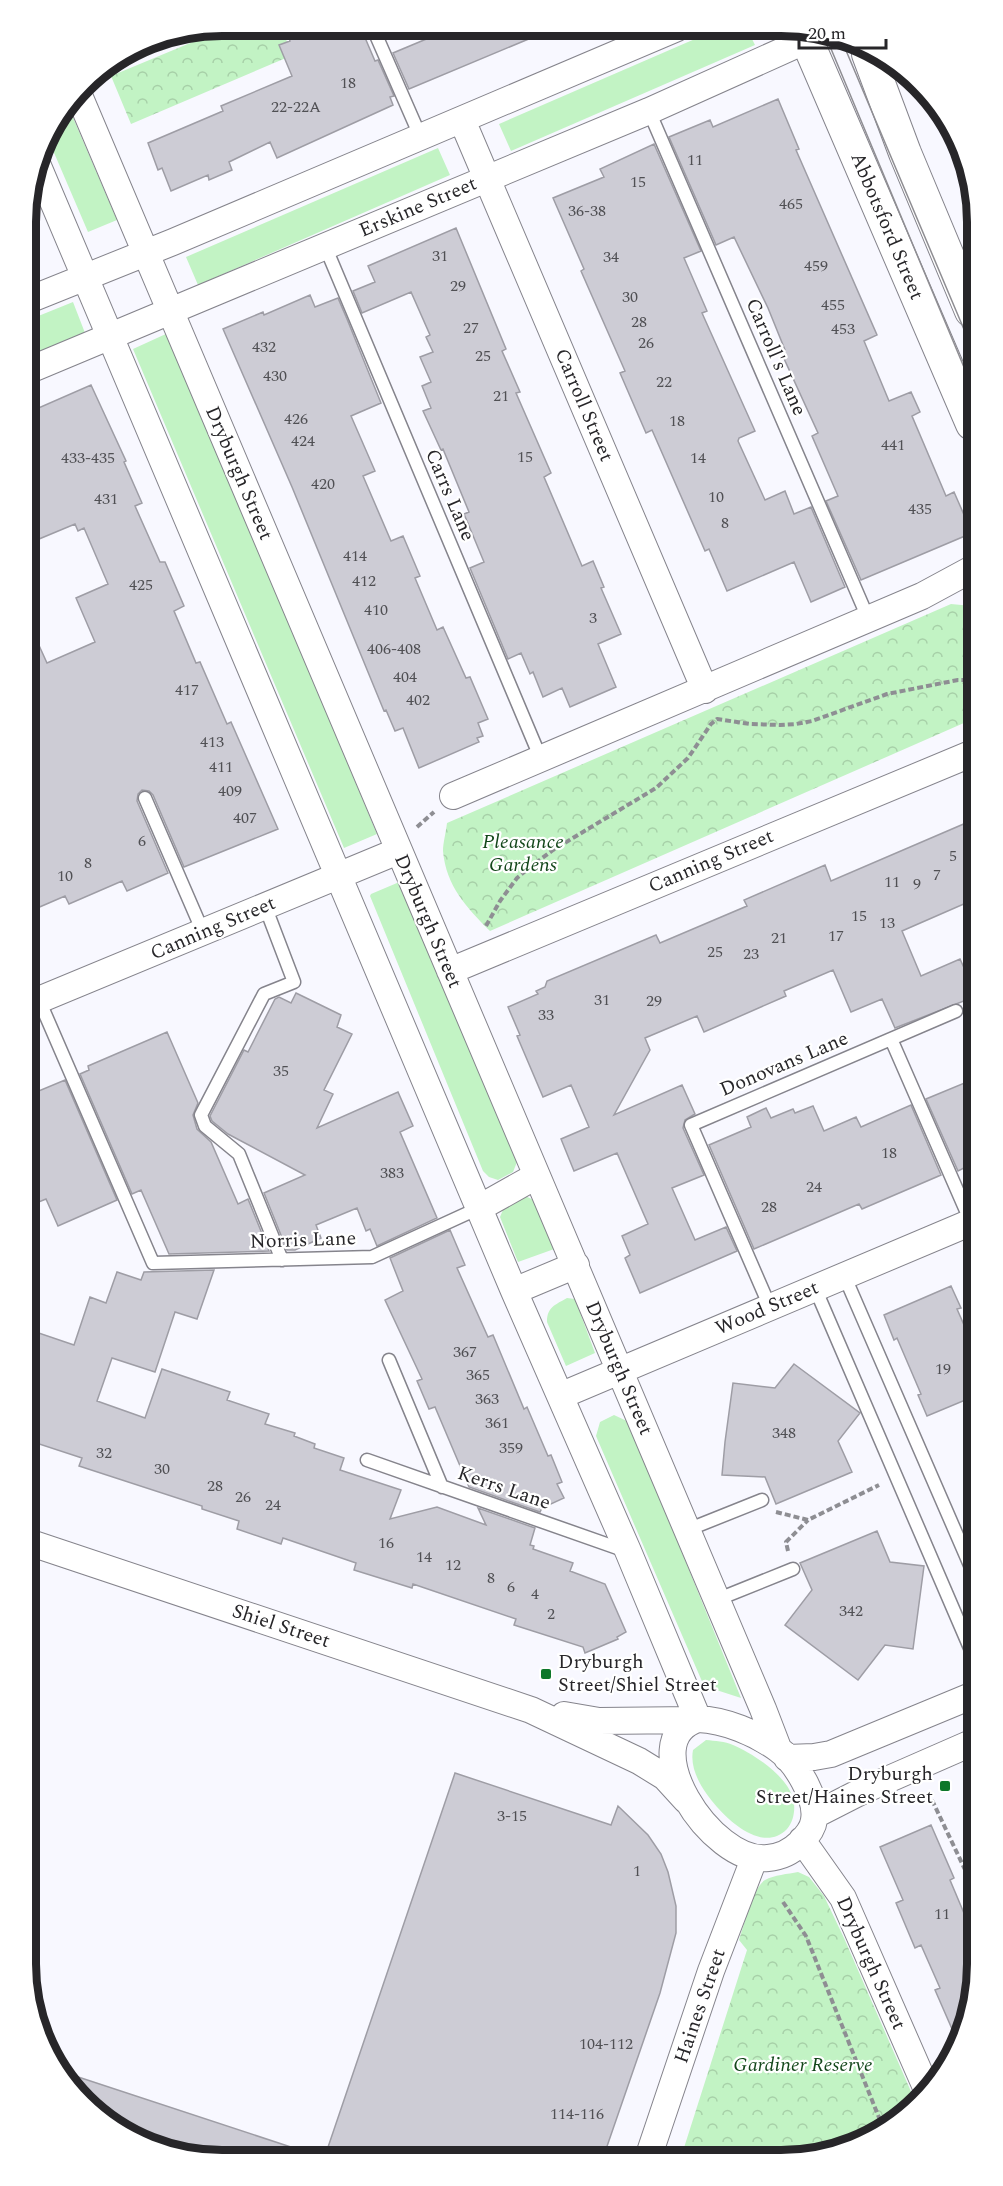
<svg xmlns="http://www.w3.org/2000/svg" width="1003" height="2186" font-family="Spectral,serif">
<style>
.green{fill:#c2f3c4}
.forest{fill:url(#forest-crowns)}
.building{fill:#cdccd5;stroke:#9e9da5;stroke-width:1.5}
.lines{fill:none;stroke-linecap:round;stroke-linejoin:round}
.service-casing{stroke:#85848c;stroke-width:15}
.minor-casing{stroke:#85848c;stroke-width:28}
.tertiary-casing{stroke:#85848c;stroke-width:34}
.path{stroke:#8e8e93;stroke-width:4;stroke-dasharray:6 3;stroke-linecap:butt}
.service{stroke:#fff;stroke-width:12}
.minor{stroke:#fff;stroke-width:26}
.tertiary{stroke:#fff;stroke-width:32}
.tram{stroke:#8f8e93;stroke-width:1.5}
.poi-dot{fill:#0d772a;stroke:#fff;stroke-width:2}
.labels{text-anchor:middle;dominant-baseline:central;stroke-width:4.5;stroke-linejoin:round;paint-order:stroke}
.number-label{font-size:16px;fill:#505054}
.street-label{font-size:20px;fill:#272629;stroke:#fff}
.park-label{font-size:20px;font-style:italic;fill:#13471a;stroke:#fff}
.poi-label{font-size:20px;fill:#272629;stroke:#fff;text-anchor:start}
.rim{fill:none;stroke:#272629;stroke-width:8}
</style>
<defs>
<pattern id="forest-crowns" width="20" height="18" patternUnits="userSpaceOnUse" patternTransform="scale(1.5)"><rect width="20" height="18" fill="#c2f3c4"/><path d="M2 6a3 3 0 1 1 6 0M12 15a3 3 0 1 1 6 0" fill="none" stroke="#a7d0a8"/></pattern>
</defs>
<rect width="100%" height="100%" fill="#f8f8ff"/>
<path class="green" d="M718,29H747L755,45L511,151L499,124Z
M68,106L117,220L88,232L46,134Z
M438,148L450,175L198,285L186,257Z
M73,302L85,333L26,357V321Z
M168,333L377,834L344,848L133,349Z
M397,883H399L516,1157L517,1162L513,1172L498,1180L489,1177L483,1171L370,896L371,894Z
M521,1194L538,1202L557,1248L518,1262L500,1217L507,1200Z
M567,1298L575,1299L595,1353L566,1366L547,1322C547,1307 555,1305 567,1298Z
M614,1415L629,1422L741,1698L704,1686L596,1436L600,1422Z
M706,1740C715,1741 725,1741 733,1745C754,1754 791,1778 794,1803C795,1812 793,1822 787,1829C765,1852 733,1825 717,1807C704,1792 689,1771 693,1750Z"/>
<path class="forest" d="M231,26H280L293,55L131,124L111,76Z
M951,604L972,606L973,719L490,931C467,908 446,886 443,851C443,843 446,832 447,823Z
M798,1872L809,1877L824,1896L844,1938L916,2103L890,2128L832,2154H682L747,1950L739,1940C744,1926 753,1887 765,1880C774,1875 788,1874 798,1872Z"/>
<path class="building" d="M300,26H360L375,61L378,60L394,96L390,97L393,105L277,158L270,142L229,162L232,170L209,180L208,175L171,191L162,168L158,170L148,143L223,111L221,106L292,76L279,45L290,41L287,32Z
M455,27H458L555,28L409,89L393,53Z
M778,99L799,149L796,150L877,335L864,341L889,401L911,392L920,412L912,416L946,496L954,492L972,533L861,580L826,501L838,496L812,436L818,433L781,352L785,350L768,308L734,237L716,245L669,137L710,120L713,127Z
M654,144L701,251L684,258L707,311L702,313L755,431L739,438L738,441L765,500L785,491L794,514L811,507L845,587L811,602L794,562L727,591L709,549L705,551L652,430L646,433L620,373L625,371L581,271L584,269L553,198L604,177L600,169Z
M456,228L506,349L502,351L520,392L516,393L551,473L544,477L582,566L593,561L604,587L601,588L621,634L598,644L616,687L570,707L562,688L543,697L533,672L530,674L521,653L508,659L470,568L484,562L464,514L469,512L443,449L441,450L423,411L431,408L422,386L431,382L420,357L433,352L426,337L430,335L411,292L362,313L353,291L375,282L368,266Z
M310,295L315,307L338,298L347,319L381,403L351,416L375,471L363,476L391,541L403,536L420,576L415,578L437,630L443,627L466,678L470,677L488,719L478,723L483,736L477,738L479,742L419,768L403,728L395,731L386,710L384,711L292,487L223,329L263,312L264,315Z
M91,385L126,461L124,462L142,503L135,506L160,562H165L184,606L174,611L196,663L200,662L227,724L231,722L278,829L184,867L153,795L149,791L142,790L138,794L137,801L168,873L127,891L122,881L69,904L65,896L28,912L27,619L47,663L95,642L76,598L108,584L84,528L78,531L75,524L27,544V413Z
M973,820V900L902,931L921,976L960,959L974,990V997L895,1028L882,999L851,1012L833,970L784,991L786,996L704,1032L697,1016L645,1038L650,1050L614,1115L682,1085L695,1114L685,1120L683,1128L704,1175L672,1188L695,1240L726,1227L737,1251L640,1293L625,1258L630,1255L622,1236L648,1224L617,1153L574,1171L561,1139L589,1127L571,1085L543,1097L517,1036L520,1035L508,1007L538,994L536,991L545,987L547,981L656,935L660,943L747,906L744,900L825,865L831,881Z
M296,993L341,1015L337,1027L352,1034L324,1090L333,1094L317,1128L398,1092L413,1126L400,1132L437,1218L377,1246L370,1229L366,1231L357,1208L316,1225L321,1238L295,1250H287L264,1193L305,1175L228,1134L212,1121L210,1116L244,1050L248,1052L275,999L279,997L291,1003Z
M167,1032L198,1103L193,1115L197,1129L211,1142L238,1204L248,1199L269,1251L169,1254L141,1190L132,1194L80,1074L89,1070L88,1066Z
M974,1079V1163L958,1171L926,1099Z
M65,1080L117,1200L58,1226L46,1199L29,1206V1095Z
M911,1105L941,1175L862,1209L859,1204L754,1249L709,1145L751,1127L747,1117L766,1108L771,1118L793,1109L795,1113L813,1106L824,1131L856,1117L861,1127Z
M450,1230L465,1265L457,1268L488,1337L493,1335L524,1409L527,1407L548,1456L551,1455L562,1482L557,1484L564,1498L542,1508L540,1512L469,1487L435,1407L429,1409L417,1381L422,1379L385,1300L403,1291L390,1258Z
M214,1270L197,1319L175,1312L155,1372L112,1358L97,1401L145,1418L162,1369L230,1392L227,1400L269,1414L265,1424L295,1433L294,1436L315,1444L314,1448L344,1458L340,1470L401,1490L390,1519L437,1507L486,1525L478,1508L535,1528L530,1545L534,1546L533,1549L573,1563L570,1571L605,1584L626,1632L617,1637L618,1639L585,1653L583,1647L514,1625L516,1619L413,1584L412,1588L354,1570L356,1563L283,1538L281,1544L237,1529L239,1521L202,1509V1506L79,1466L82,1458L30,1441V1330L74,1345L90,1297L106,1303L117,1272L141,1280L144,1272Z
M951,1286L961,1308L957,1309L975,1350V1396L927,1416L918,1395L921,1394L897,1338L894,1340L884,1315Z
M794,1364L860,1413L838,1441L852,1472L776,1504L765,1477L722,1475L725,1442L733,1383L775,1388Z
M877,1531L890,1562L924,1566L913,1649L885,1645L858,1680L785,1625L812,1590L800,1563Z
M455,1773L611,1825L618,1806L648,1835L661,1854L668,1872L676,1906V1933L660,1993L604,2155L325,2156Z
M931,1825L954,1878L950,1880L969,1925L977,1921V1977L963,2039L959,2045L935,1990L940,1988L921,1945L915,1948L896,1903L903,1900L880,1847Z
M57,2070L306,2152L305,2156L184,2157L92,2111Z"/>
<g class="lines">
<defs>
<path id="service" d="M372,26L421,138
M649,111L868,618
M325,246L541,759
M145,798L203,932
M265,906L294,982L264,994L201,1115L205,1126L239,1154L282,1260
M39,1000L153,1263L372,1257L479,1208
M891,1039L971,1222
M844,1275L976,1579
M815,1288L976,1662
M770,1307L691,1125L956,1011
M389,1360L442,1487
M367,1460L626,1551
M687,1530L762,1500
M716,1600L793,1569"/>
<path id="minor" d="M78,93C306,632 534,1171 763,1709L778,1748
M462,120L705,690
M38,166L514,1291L628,1551L698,1719
M26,301L173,242L677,28
M27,371L649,111L807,40
M453,796L922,596L972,569
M450,971L973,753
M29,1004L398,851
M479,1208L536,1176
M514,1291L576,1265
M560,1396L974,1221
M31,1543L531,1710L639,1761L665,1777L686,1800
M564,1715L599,1721L695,1720
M698,1719C725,1720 756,1733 778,1749C795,1761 818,1798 814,1820C813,1829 806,1837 800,1843C791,1852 780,1857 768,1858C711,1865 631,1739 698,1719Z
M787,1758L814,1757L831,1754L976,1694
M815,1815L864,1790L976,1741
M802,1840L843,1898L928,2092
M649,2155L711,1971L754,1859"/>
<path id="tertiary" d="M802,29L972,424
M868,54L905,153L971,311"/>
</defs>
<use href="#service" class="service-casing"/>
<use href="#minor" class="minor-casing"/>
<use href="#tertiary" class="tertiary-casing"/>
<path class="path" d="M417,827L434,812
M486,926L500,901L517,878L529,868L553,850L656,788L688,758L711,724L717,719L750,724L780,725L796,724L812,721L887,694L958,680H972
M776,1512L808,1520L879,1485
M788,1551L786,1542L808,1520
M932,1800L977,1895
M783,1902L806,1936L884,2130"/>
<use href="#service" class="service"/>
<use href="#minor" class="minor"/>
<use href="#tertiary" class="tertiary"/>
<path class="tram" d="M824,32L971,384
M842,41L971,346"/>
</g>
<g class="poi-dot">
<rect x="540" y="1668" width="12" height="12" rx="3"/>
<rect x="939" y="1780" width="12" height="12" rx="3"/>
</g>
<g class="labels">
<g class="number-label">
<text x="348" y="83">18</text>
<text x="296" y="107">22-22A</text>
<text x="695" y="160">11</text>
<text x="638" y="182">15</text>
<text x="791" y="204">465</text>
<text x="587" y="211">36-38</text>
<text x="440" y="256">31</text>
<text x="611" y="257">34</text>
<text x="816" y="266">459</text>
<text x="458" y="286">29</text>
<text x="630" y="297">30</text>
<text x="833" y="305">455</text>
<text x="639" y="322">28</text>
<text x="471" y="328">27</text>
<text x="843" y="329">453</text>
<text x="646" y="343">26</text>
<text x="264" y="347">432</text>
<text x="483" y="356">25</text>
<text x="275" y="376">430</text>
<text x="664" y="382">22</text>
<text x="501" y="396">21</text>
<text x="296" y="419">426</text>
<text x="677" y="421">18</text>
<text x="303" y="441">424</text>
<text x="893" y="445">441</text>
<text x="525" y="457">15</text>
<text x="88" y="458">433-435</text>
<text x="698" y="458">14</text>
<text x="323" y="484">420</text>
<text x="716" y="497">10</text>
<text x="106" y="499">431</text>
<text x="920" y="509">435</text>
<text x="725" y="523">8</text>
<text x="355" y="556">414</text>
<text x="364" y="581">412</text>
<text x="141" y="585">425</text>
<text x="376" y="610">410</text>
<text x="593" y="618">3</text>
<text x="394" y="649">406-408</text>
<text x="405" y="677">404</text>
<text x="187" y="690">417</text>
<text x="418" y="700">402</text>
<text x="212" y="742">413</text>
<text x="221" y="767">411</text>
<text x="230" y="791">409</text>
<text x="245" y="818">407</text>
<text x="142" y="841">6</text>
<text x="953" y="856">5</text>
<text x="88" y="863">8</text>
<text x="937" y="875">7</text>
<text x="65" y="876">10</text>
<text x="892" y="882">11</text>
<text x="917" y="884">9</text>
<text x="859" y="916">15</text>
<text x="887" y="923">13</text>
<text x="836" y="936">17</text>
<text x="779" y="938">21</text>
<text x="715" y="952">25</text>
<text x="751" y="954">23</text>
<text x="602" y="1000">31</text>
<text x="654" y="1001">29</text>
<text x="546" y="1015">33</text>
<text x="281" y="1071">35</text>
<text x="889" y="1153">18</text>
<text x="392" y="1173">383</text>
<text x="814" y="1187">24</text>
<text x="769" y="1207">28</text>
<text x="465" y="1352">367</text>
<text x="943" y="1369">19</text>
<text x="478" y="1375">365</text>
<text x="487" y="1399">363</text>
<text x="497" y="1423">361</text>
<text x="784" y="1433">348</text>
<text x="511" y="1448">359</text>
<text x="104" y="1453">32</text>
<text x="162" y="1469">30</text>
<text x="215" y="1486">28</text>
<text x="243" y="1497">26</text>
<text x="273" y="1505">24</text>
<text x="386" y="1543">16</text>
<text x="424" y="1557">14</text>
<text x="453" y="1565">12</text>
<text x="491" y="1578">8</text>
<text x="511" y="1587">6</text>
<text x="535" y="1594">4</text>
<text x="851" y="1611">342</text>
<text x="551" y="1614">2</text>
<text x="512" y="1816">3-15</text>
<text x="637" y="1871">1</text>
<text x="942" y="1914">11</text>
<text x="606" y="2044">104-112</text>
<text x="577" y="2114">114-116</text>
</g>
<g class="street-label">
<text transform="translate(418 207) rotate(-23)">Erskine Street</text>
<text transform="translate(887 226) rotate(67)">Abbotsford Street</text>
<text transform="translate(776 357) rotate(67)">Carroll's Lane</text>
<text transform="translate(584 405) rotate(67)">Carroll Street</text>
<text transform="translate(239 473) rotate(67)">Dryburgh Street</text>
<text transform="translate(450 495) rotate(67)">Carrs Lane</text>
<text transform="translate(711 861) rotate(-23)">Canning Street</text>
<text transform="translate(428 921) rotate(67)">Dryburgh Street</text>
<text transform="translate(213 928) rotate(-23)">Canning Street</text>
<text transform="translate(784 1064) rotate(-23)">Donovans Lane</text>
<text transform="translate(303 1240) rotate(-2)">Norris Lane</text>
<text transform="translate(767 1308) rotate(-23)">Wood Street</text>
<text transform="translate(619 1368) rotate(67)">Dryburgh Street</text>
<text transform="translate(504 1488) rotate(19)">Kerrs Lane</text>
<text transform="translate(281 1626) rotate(18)">Shiel Street</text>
<text transform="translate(871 1963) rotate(66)">Dryburgh Street</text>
<text transform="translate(700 2006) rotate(-71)">Haines Street</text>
</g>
<g class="park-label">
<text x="523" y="842">Pleasance<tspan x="523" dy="23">Gardens</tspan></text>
<text x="803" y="2065">Gardiner Reserve</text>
</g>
<g class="poi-label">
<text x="558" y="1662">Dryburgh<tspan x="558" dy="23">Street/Shiel Street</tspan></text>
<text x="933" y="1774" text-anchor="end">Dryburgh<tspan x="933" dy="23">Street/Haines Street</tspan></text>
</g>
</g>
<path d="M0 0H1003V2186H0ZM222 36H781A186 186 0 0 1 967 222V1964A186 186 0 0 1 781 2150H222A186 186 0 0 1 36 1964V222A186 186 0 0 1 222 36Z" fill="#fff" fill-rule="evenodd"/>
<path class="rim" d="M222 36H781A186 186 0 0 1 967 222V1964A186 186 0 0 1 781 2150H222A186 186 0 0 1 36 1964V222A186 186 0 0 1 222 36Z"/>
<path d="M799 39v9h87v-9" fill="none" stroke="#272629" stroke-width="3"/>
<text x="808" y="39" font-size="18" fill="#272629" stroke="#ffffff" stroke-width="4.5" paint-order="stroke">20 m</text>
</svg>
